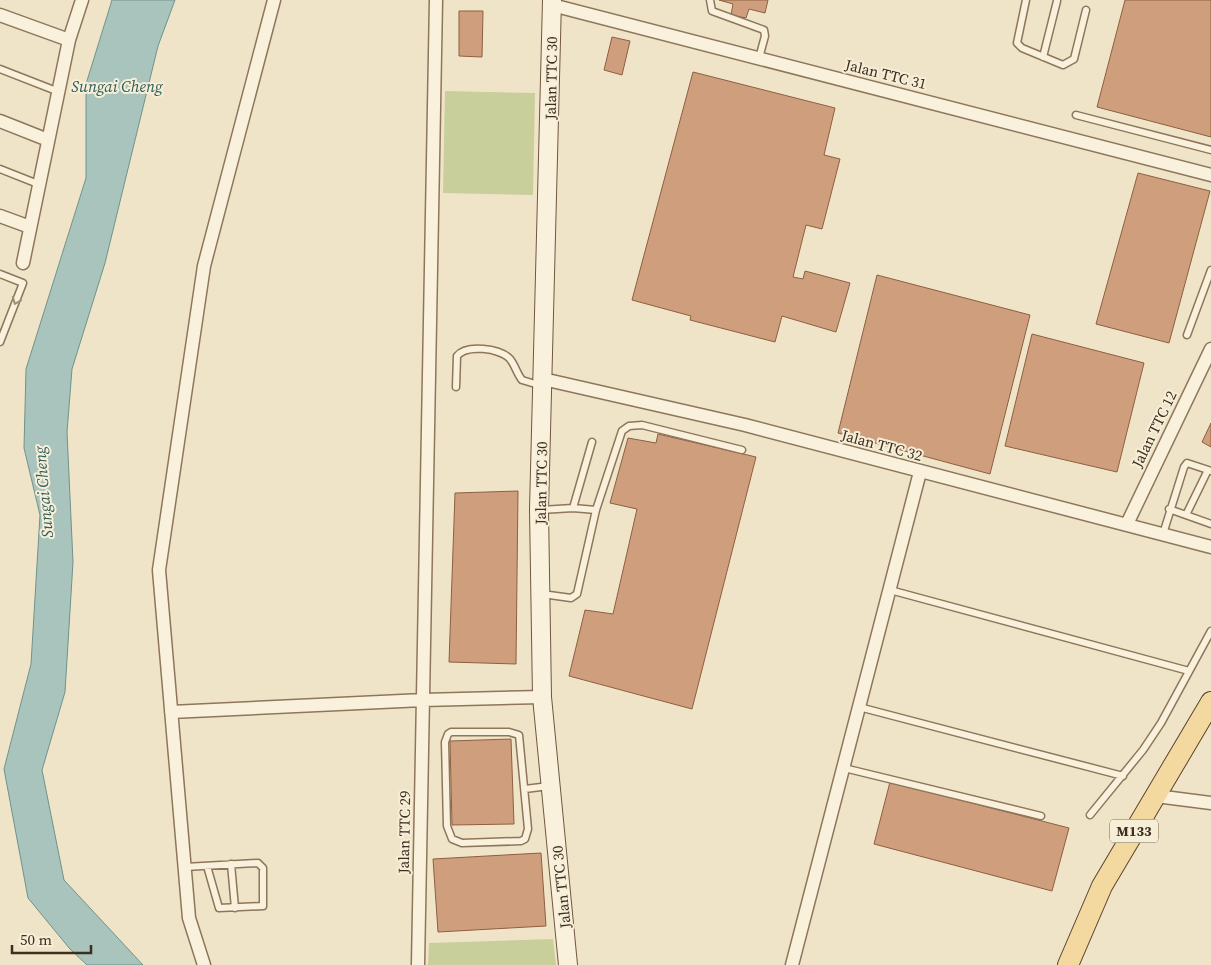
<svg xmlns="http://www.w3.org/2000/svg" width="1211" height="965" font-family="'Source Serif 4',serif">
<style>
.green{fill:#c9cf9b}
.water{fill:#a9c4bc;stroke:#6f938a}
.building{fill:#cf9f7d;stroke:#8d5f41}
.lines{fill:none;stroke-linecap:round;stroke-linejoin:round}
.lane-casing{stroke:#8d765c;stroke-width:9}
.street-casing{stroke:#8d765c;stroke-width:15}
.secondary-casing{stroke:#6f573f;stroke-width:20}
.primary-casing{stroke:#5b4430;stroke-width:22}
.lane{stroke:#faf1dc;stroke-width:6}
.street{stroke:#faf1dc;stroke-width:12}
.secondary{stroke:#faf1dc;stroke-width:18}
.primary{stroke:#f3d9a0;stroke-width:20}
.oneway{stroke:#9c907e}
.labels{text-anchor:middle;dominant-baseline:central;stroke-width:4;stroke-linejoin:round;paint-order:stroke}
.shield{fill:#f7eed8;stroke:#756857;stroke-width:1}
.shield-label{font-size:14px;font-weight:bold;fill:#3d2e20}
.street-label{font-size:15px;fill:#3d2e20;stroke:#f7eed8}
.water-label{font-size:16px;font-style:italic;fill:#2f5d5a;stroke:#f7eed8}
</style>
<rect width="100%" height="100%" fill="#f0e4c8"/>
<path class="green" d="M445,91L535,93L533,195L443,193Z
M553,939L556,965H428L429,943Z"/>
<path class="water" d="M112,0H175L158,46L105,263L72,369L67,432L73,562L65,692L42,770L64,880L143,965H87L70,949L28,898L4,769L31,664L40,515L24,448L26,369L86,178V84Z"/>
<path class="building" d="M719,0H768L765,13L749,9L746,18L731,15L733,4Z
M1125,0H1211V137L1097,107Z
M459,11H483L482,57L459,56Z
M612,37L630,41L622,75L604,70Z
M693,72L835,108L824,155L840,159L822,229L806,225L793,277L803,279L805,271L850,283L836,332L782,316L775,342L690,320L691,316L632,300Z
M1138,173L1210,191L1169,343L1096,324Z
M877,275L1030,315L990,474L838,433Z
M1032,334L1144,363L1117,472L1005,446Z
M1211,423V447L1202,442Z
M658,434L756,457L692,709L569,676L585,610L613,614L637,509L610,503L628,438L656,443Z
M518,491L516,664L449,662L455,493Z
M511,739L514,824L452,825L450,741Z
M890,782L1069,828L1052,891L874,844Z
M541,853L546,926L438,932L433,859Z"/>
<g class="lines">
<defs>
<path id="lane" d="M710,0L712,11L764,30L765,36L759,58
M1026,0L1017,43L1022,48L1063,65L1074,59L1086,10
M1043,57L1057,1
M0,69L59,92
M1076,115L1211,150
M0,169L38,184
M0,274L23,283L0,342
M1187,335L1211,270
M456,387L457,356C466,344 500,348 510,359C515,365 517,374 522,380L542,386
M573,508L592,442
M1169,509L1211,524
M541,510L573,508L596,510L577,594L571,598L542,594
M596,510L622,431L629,426L642,425L742,450
M1186,515L1208,470
M1163,534L1184,467L1187,463L1211,471
M890,590L1189,671
M859,707L1123,776
M451,732H509L519,735L528,829L525,839L521,841L462,843L452,839L447,826L445,742L448,734Z
M844,768L1041,816
M525,789L549,786
M1090,815L1143,750L1161,723L1211,631
M231,864L235,908
M185,867L258,863L263,868V906L219,908L207,866"/>
<path id="street" d="M552,5L1211,175
M0,15L69,40
M0,121L48,140
M0,216L30,227
M23,263L69,40L82,0
M543,379L745,425L1211,547
M1127,524L1211,349
M171,712L423,700L542,697
M1156,796L1211,803
M204,965L189,918L159,570L204,266L274,0
M418,965L436,0
M792,965L920,472"/>
<path id="secondary" d="M552,0L539,510L542,697L568,965"/>
<path id="primary" d="M1068,965L1102,886L1211,702"/>
</defs>
<use href="#lane" class="lane-casing"/>
<use href="#street" class="street-casing"/>
<use href="#secondary" class="secondary-casing"/>
<use href="#primary" class="primary-casing"/>
<use href="#lane" class="lane"/>
<use href="#street" class="street"/>
<use href="#secondary" class="secondary"/>
<use href="#primary" class="primary"/>
</g>
<defs><path id="oneway-chevron" d="M-2-3.5L2.5 0L-2 3.5" fill="none" stroke-width="1.6" stroke-linecap="round" stroke-linejoin="round" transform="scale(1.25)"/></defs>
<use class="oneway" href="#oneway-chevron" transform="translate(16 301) rotate(112)"/>
<g class="labels">
<rect class="shield" x="1110" y="819.5" width="48" height="23" rx="4"/>
<g class="shield-label">
<text x="1134" y="831">M133</text>
</g>
<g class="street-label">
<text transform="translate(886 74) rotate(14)">Jalan TTC 31</text>
<text transform="translate(551 78) rotate(-89)">Jalan TTC 30</text>
<text transform="translate(1154 429) rotate(-64)">Jalan TTC 12</text>
<text transform="translate(882 445) rotate(15)">Jalan TTC 32</text>
<text transform="translate(541 483) rotate(-89)">Jalan TTC 30</text>
<text transform="translate(404 832) rotate(-89)">Jalan TTC 29</text>
<text transform="translate(561 887) rotate(-96)">Jalan TTC 30</text>
</g>
<g class="water-label">
<text x="117" y="86">Sungai Cheng</text>
<text transform="translate(43 492) rotate(-95)">Sungai Cheng</text>
</g>
</g>
<path d="M12 945v8h79v-8" fill="none" stroke="#3d2e20" stroke-width="2.5"/>
<text x="20" y="945" font-size="15" fill="#3d2e20" stroke="#f7eed8" stroke-width="4" paint-order="stroke">50 m</text>
</svg>
